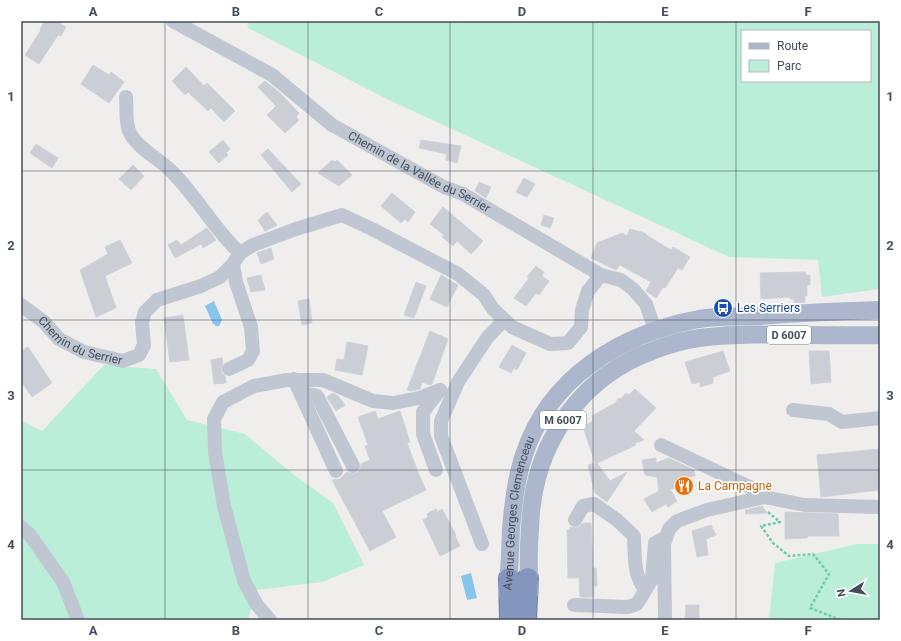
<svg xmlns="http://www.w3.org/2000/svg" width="901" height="641" font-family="Roboto,sans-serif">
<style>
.green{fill:#baeed8;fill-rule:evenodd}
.water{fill:#87c5ec}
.building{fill:#ccced5;stroke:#d1d2d9}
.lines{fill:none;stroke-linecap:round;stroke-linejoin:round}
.highway-casing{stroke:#7081a8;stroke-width:22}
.path{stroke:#73ccb0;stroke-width:2.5;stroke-dasharray:3 2;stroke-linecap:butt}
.minor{stroke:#c0c7d3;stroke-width:14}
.major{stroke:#acb7cd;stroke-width:18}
.highway{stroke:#8496bd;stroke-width:20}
.grid{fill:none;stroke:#454d5b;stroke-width:1;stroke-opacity:0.55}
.labels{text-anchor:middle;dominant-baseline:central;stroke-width:3.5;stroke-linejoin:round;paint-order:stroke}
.shield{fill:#fff;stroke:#7d828c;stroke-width:1}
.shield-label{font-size:11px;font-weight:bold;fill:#454d5b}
.street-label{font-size:12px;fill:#454d5b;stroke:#fff}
.transit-label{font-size:12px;fill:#164399;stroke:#fff;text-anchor:start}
.food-label{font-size:12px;fill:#c56008;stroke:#fff;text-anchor:start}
.neatline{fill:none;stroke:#454d5b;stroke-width:1.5}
.grid-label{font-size:13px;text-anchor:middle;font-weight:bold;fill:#454d5b}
</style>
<rect width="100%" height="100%" fill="#f0eeed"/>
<path class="green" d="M247,21H880V289L822,297L818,260L729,257L389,100L248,28ZM742,31H870V81H742Z
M104,365L156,369L187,420L245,434L290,472L333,503L364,565L322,582L256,590L248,620H21V420L42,431Z
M857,544H880V620H769L775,563Z"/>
<path class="water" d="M214,301L222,320L219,326H216L214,324H213L205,306Z
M471,573L477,598L467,600L461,576Z"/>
<path class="building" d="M45,21H56L66,27L61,36L58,35L39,64L25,55L41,30L40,29Z
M93,65L109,75L111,72L124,82L109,103L81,84Z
M186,67L204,86L207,83L235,111L224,122L211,108L208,111L188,92L185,95L172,81Z
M265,81L280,93L299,113L296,117L299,120L285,133L267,115L276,106L258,87Z
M223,140L230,149L226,153L228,155L219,163L209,152Z
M421,140L461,146L457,163L446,160L447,154L419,148Z
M36,144L58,158L52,168L30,153Z
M268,149L301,184L292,192L261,155Z
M332,160L335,162L337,160L352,175L339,186L318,173Z
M133,165L144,176L131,190L119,179Z
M524,178L535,184L527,197L516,192Z
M479,182L491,187L486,198L475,191Z
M392,193L415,212L408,222L405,219L401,223L381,206Z
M443,207L483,241L471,254L457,241L453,246L442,237L444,235L430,224Z
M267,212L277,225L265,231L258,220Z
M544,215L554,218L550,228L541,225Z
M207,228L216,240L203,248L201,244L175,258L168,245L177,240L181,245Z
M630,229L645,233L648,236L671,250L673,247L690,257L682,270L678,268L665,288L663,287L656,298L646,291L651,282L620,265L616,270L591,258L597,243L622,233L627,236Z
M120,240L132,263L105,276L116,308L96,317L80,270L108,254L105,247Z
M271,248L274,259L261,264L257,253Z
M536,266L544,272L542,276L549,281L539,295L536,293L526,306L514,298L529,278L527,277Z
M805,272L806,275H810V285H807V296H805V302L794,303V299H790V297L761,299L760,273Z
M261,275L265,290L251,292L247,278Z
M441,275L458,285L447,307L430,299Z
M416,282L426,286L414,318L404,315Z
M309,299L312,323L302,325L298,301Z
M183,315L189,360L170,362L164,318Z
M430,331L448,339L432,384L430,385L422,382L420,389L411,391L407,390Z
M347,342L368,346L362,375L335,370L337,359L344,360Z
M512,345L526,353L517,370L514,368L511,373L499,367Z
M28,347L52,383L32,397L21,381V351Z
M723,351L730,371L713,377V383L700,387V382L692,384L685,362Z
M809,351H829L831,382L811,384Z
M222,358L223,363L221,369L222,373L225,376L226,383L214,384L211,360Z
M635,389L656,408L634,431L644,440L635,443L636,445L597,463L610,481L627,472L607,502L595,493L588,465L595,463L583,427L593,421L592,416L615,403L619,398L621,399L626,393L629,395Z
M333,393L338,396L345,405L336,411L327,397Z
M375,411L378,419L400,411L410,442L407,443L421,480L426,490L382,511L396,537L370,551L332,480L340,479L347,472L352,474L357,473L360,470L361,464L370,460L365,446L368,445L358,417Z
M880,449V490L821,497L817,455Z
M656,458V463L669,458L694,470L695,476L689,477L691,486L670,489L677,501L668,507L666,504L652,512L644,499L659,491L657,477L645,475L642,460Z
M762,506L767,513L746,514L745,510Z
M436,509L437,512L442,509L456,535L455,536L460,546L440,556L423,520L428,517L427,514Z
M785,512L838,514L839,536H808L807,538L785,539Z
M583,523H591L593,568H596L597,586H594V597H580L579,578H568L567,530H570V527L575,528L579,527Z
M711,525L716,535L706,539L708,555L697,557L692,531Z
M686,605H699V620H685Z"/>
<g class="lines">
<defs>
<path id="highway" d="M509,578L510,620
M526,620L528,578"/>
</defs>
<use href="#highway" class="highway-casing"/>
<path class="path" d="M768,512L780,522L761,526L773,543L789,556L813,554L829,574L810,608L841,620"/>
<g class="minor">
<path id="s1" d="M173,21L272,75L332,125L444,187L463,194L601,275L621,280L633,289L646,304L655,330"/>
<path d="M126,97C127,107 125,120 129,131C136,147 156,157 169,169C196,194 213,229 240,253"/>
<path id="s2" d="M21,305L44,322L59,339L84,352L123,361L139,355L144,345L142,322L145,312L157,300L201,286L220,277L233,264L240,253L253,245L296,229L342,215L372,229L458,274L484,295L493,309L512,327L550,344L568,343L581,327L582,310L588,291L601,275"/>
<path d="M229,369L248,360L253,351L251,327L236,282L233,264"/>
<path d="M294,379L336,471"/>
<path d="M300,392L317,396L353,466"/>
<path d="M793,410L829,414L842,422L880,418"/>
<path d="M661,445L758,491L764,497"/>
<path d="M436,470L423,434V412L440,390"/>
<path d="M575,520L583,506L594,504L617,520L634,536C635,553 633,576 645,589"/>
<path d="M21,527L30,535L63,582L78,620"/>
<path d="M482,544L441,436V421L458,382L487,338L504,320"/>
<path d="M574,605L628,607L637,604L652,579L655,543L664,538"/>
<path d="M270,620L257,605L244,581L224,506L215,452L214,419L223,402L254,386L287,380H323L373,401L393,403L419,398L440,390"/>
<path d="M665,620L664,544L669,529L677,521L707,510L764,497L805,505L880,507"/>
</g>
<g class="major">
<path d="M530,591C528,576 529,561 529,546C530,532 530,518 532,504C541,434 586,375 652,351C667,345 683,340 699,338C759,331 820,337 880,335"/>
<path id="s3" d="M507,592C510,571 510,550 511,529C513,504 516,478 524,455C549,377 622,333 699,319C718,316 740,317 759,316C799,313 840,311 880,310"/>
</g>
<use href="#highway" class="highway"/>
</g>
<path class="grid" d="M165,21V620M308,21V620M450,21V620M593,21V620M736,21V620M21,171H880M21,320H880M21,470H880"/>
<defs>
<symbol id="bus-disc" viewBox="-11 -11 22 22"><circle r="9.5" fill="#1a4fb4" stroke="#fff"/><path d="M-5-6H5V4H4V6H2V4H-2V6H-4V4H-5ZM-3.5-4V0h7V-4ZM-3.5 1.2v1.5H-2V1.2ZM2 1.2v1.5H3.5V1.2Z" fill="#fff"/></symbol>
<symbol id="restaurant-disc" viewBox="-11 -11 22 22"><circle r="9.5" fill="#e8710a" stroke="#fff"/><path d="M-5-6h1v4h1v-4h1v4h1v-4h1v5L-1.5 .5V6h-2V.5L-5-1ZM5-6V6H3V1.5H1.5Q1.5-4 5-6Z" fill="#fff"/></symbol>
</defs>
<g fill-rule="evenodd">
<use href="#bus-disc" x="712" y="297" width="22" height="22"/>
<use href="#restaurant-disc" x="673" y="475" width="22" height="22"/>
</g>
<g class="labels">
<g class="shield">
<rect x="767" y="326" width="44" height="18" rx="3"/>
<rect x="540" y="411" width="46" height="18" rx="3"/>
</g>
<g class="shield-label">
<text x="789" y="335">D 6007</text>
<text x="563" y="420">M 6007</text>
</g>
<g class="street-label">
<text stroke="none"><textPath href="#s1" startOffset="290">Chemin de la Vallée du Serrier</textPath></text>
<text stroke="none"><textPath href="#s2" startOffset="71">Chemin du Serrier</textPath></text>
<text stroke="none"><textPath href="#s3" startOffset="80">Avenue Georges Clemenceau</textPath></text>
</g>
<g class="transit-label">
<text x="737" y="308">Les Serriers</text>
</g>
<g class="food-label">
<text x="698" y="486">La Campagne</text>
</g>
</g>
<rect width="901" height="641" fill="none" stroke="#ffffff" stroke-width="44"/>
<rect x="741" y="30" width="130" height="52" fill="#ffffff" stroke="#b5b8bd"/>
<rect x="749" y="43" width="20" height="6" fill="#acb7cd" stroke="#b5b8bd"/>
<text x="777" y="50" font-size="12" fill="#454d5b">Route</text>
<rect x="749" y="60" width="20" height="12" fill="#baeed8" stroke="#b5b8bd"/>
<text x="777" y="70" font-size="12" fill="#454d5b">Parc</text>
<g transform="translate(851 591) rotate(259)" stroke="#ffffff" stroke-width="3" paint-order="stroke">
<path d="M0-3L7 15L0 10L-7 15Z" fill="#454d5b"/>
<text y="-6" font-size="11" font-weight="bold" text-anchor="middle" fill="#454d5b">N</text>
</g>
<rect x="22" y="22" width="857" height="597" class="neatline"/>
<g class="grid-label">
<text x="93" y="16">A</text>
<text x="236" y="16">B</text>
<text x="379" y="16">C</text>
<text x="522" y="16">D</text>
<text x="665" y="16">E</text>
<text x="808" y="16">F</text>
<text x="11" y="101">1</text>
<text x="890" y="101">1</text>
<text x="11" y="250">2</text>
<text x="890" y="250">2</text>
<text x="11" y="400">3</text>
<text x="890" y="400">3</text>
<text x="11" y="549">4</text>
<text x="890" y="549">4</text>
<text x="93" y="635">A</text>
<text x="236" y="635">B</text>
<text x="379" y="635">C</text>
<text x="522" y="635">D</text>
<text x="665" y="635">E</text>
<text x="808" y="635">F</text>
</g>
</svg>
